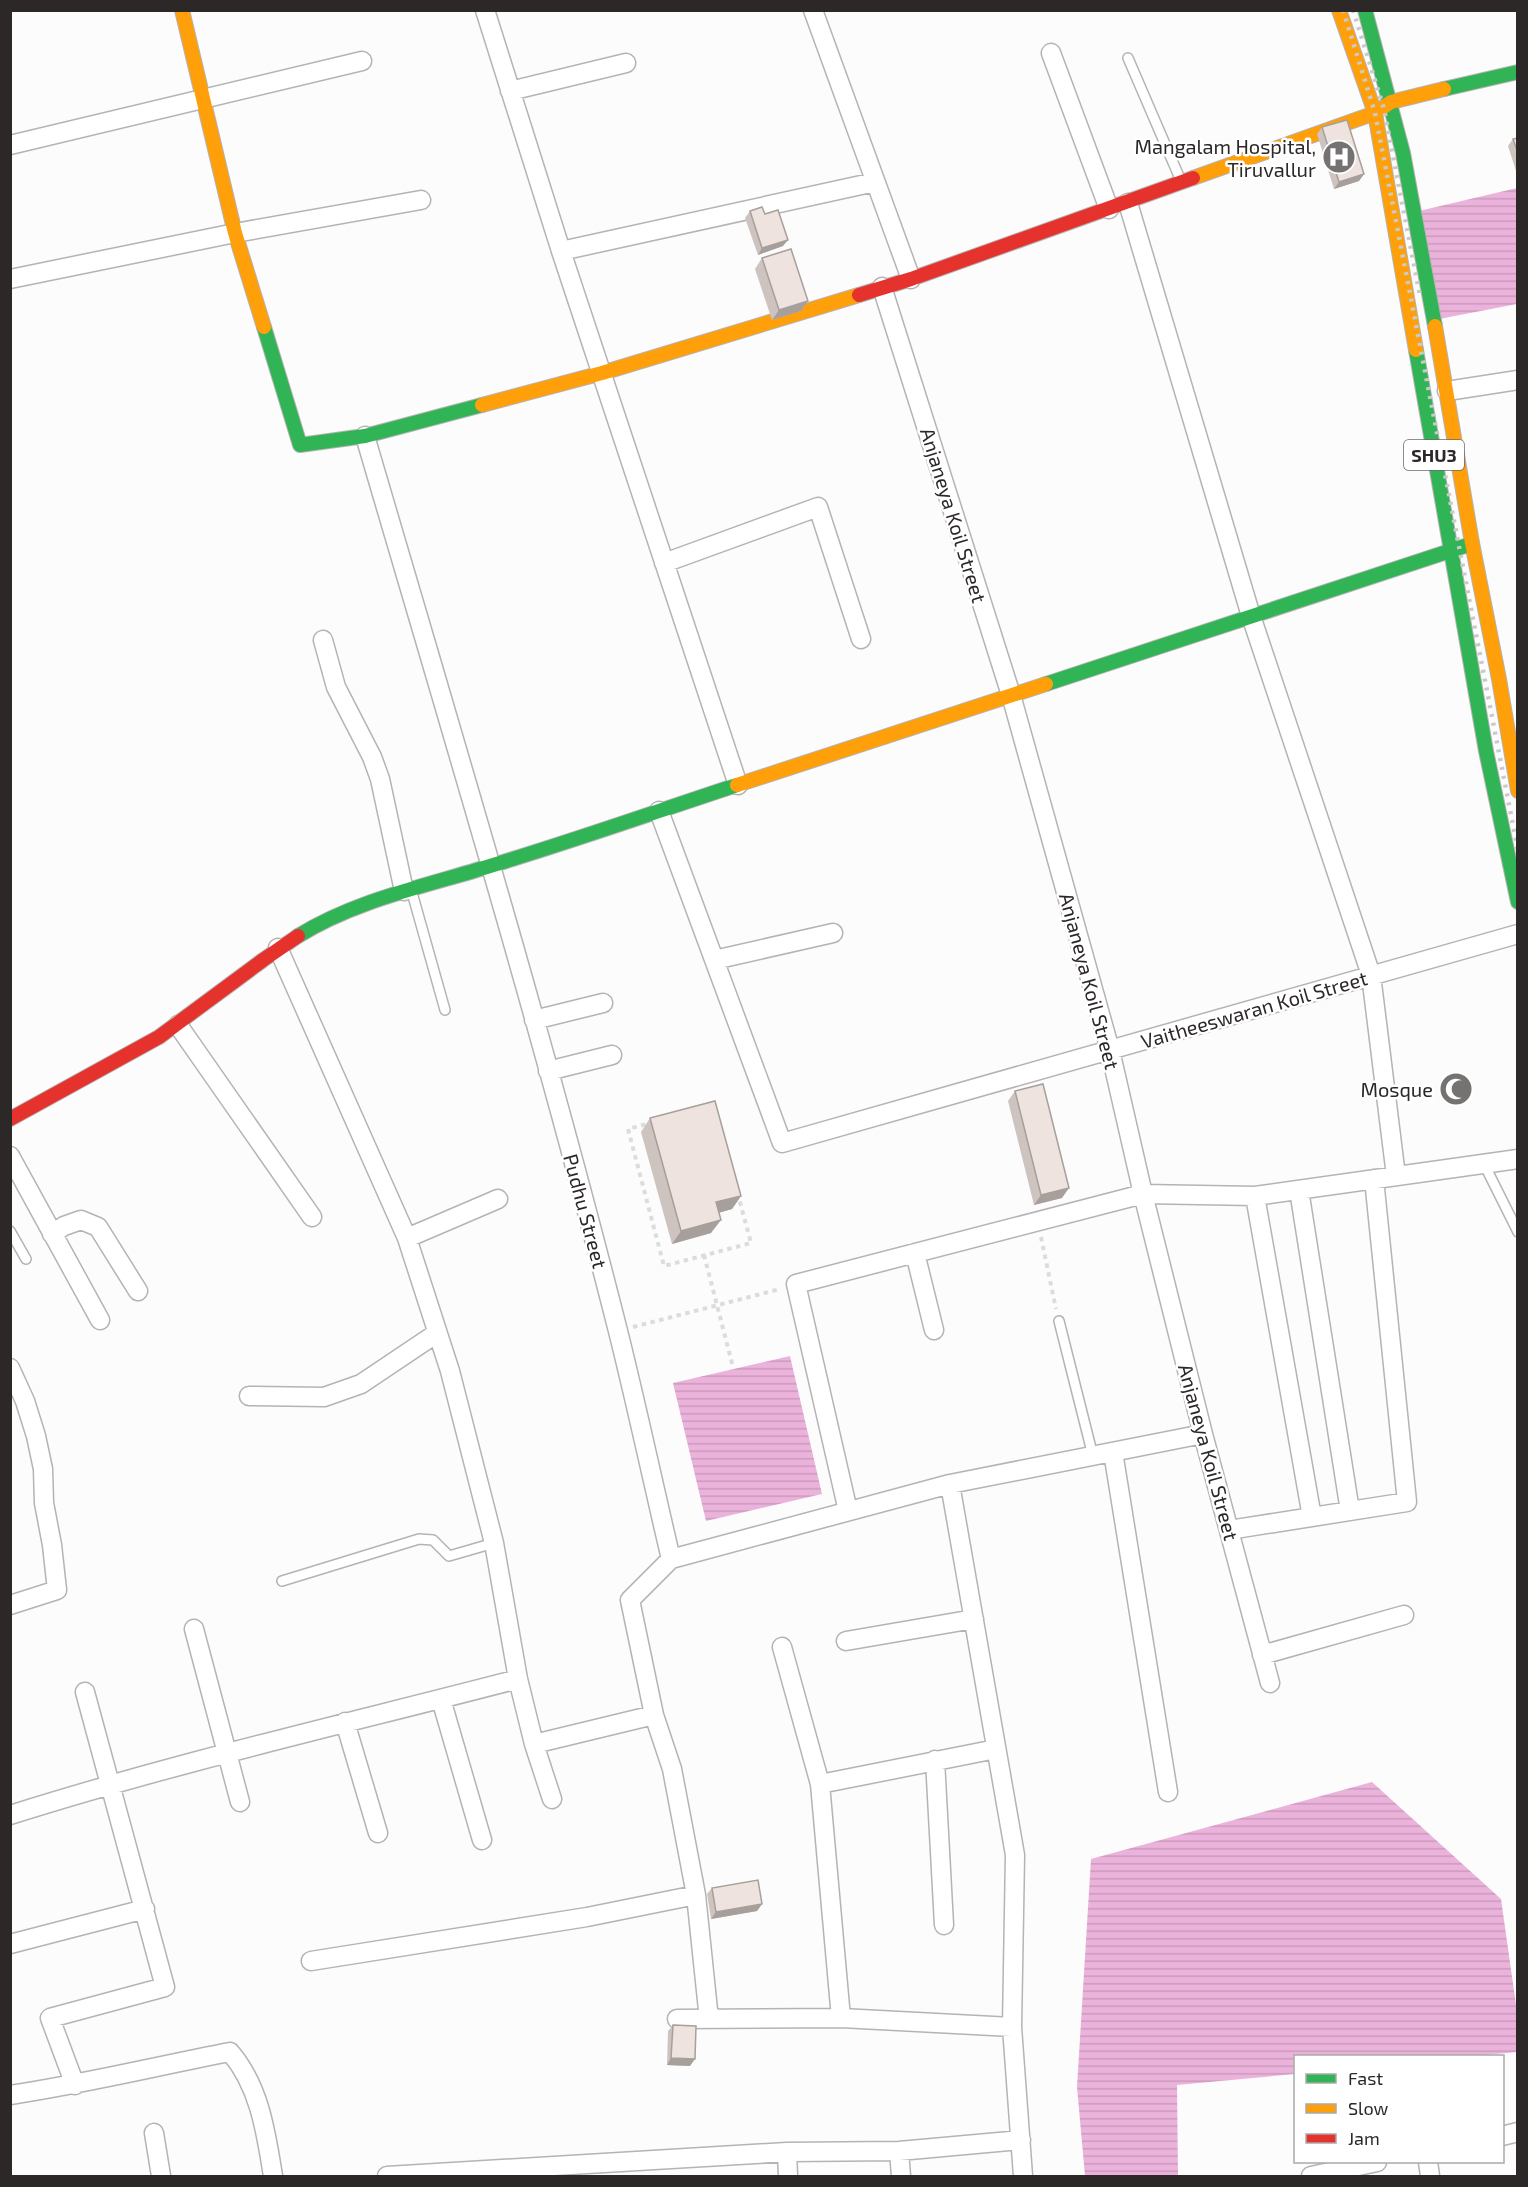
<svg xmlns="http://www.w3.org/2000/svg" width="1528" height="2187" font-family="'Exo 2',sans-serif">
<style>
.water{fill:url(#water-rules)}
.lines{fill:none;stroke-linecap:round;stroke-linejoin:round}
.lane-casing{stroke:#b5b3b3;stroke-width:12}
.street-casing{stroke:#b5b3b3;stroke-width:21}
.fast-casing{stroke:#b5b3b3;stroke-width:16}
.slow-casing{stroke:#b5b3b3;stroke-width:16}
.jam-casing{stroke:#b5b3b3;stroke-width:16}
.path{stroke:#dddcdc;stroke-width:4;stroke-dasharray:4.5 4.5;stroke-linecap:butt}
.lane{stroke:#fff;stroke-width:9}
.street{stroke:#fff;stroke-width:18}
.fast{stroke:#30b455;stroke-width:14}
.slow{stroke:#ff9f0a;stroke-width:14}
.jam{stroke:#e5322d;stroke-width:14}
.rail{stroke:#cacaca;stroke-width:4.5;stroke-dasharray:3 6;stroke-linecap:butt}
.wall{fill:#cdc3bf}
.shaded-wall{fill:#a79f9b}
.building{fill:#eee3de;stroke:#a79f9b;stroke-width:1.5}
.labels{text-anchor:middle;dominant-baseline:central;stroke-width:5;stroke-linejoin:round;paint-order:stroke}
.shield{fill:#fff;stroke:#6c6868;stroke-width:1.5}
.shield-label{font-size:18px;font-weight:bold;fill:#2d2828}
.poi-label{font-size:20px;fill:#2d2828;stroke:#fff;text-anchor:end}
.street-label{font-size:20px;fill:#2d2828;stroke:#fff}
</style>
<defs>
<pattern id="water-rules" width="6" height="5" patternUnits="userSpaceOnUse" patternTransform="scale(1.5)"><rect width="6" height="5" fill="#ebb3db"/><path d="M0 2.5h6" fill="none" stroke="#ca9abc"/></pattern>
</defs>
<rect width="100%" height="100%" fill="#fcfcfc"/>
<path class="water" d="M1517,188V304L1439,319L1419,211Z
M790,1356L822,1494L706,1521L673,1383Z
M1372,1782L1501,1899L1517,2012V2052L1474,2056H1296L1295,2074L1177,2085L1178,2176H1085L1077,2087L1091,1859Z"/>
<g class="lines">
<defs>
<path id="lane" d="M1128,58L1181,181
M411,889L445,1010
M1484,1164L1518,1232
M10,1231L26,1259
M1059,1321L1093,1456
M282,1581L419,1539L433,1540L449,1556L494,1543"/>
<path id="street" d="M485,10L561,251L738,785
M813,10L911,279
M1051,53L1109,209
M510,91L626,63
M10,145L362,61
M1128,203L1251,616L1371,975L1396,1176
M561,251L875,182
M10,279L235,233L421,200
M882,287L1011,695L1110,1050L1143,1194L1203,1434L1270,1683
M1447,391L1518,380
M365,436C452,733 542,1031 618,1331C637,1407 653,1483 671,1559
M664,563L818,507L861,639
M323,640L336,687L372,757L380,779L404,891
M659,811L782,1143L1518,934
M278,948L407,1238L450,1371L494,1543L518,1679L534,1744L552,1799
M714,960L833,933
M534,1020L603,1003
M178,1025L312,1217
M548,1071L612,1055
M10,1156L100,1320
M1299,1190L1350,1511
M1255,1196L1312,1517
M52,1234L64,1226L81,1220L98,1227L138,1291
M407,1238L498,1199
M915,1253L934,1330
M10,1368L25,1401L36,1436L43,1469L44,1503L52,1545L57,1590L10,1605
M249,1396L324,1397L361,1384L437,1333
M1113,1452L1168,1792
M950,1484L1015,1855L1012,2027L1023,2176
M848,1511L796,1284L1143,1194L1255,1196L1518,1159
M1229,1530L1407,1502L1374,1179
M194,1629L240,1802
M846,1641L974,1619
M782,1647L820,1784L841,2018
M1262,1655L1404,1615
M441,1699L482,1840
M345,1722L378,1833
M534,1744L654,1715
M935,1760L944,1925
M820,1784L996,1749
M10,1815C178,1762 349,1723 518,1679
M10,1944L145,1909
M311,1961L587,1917L696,1895
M711,2018L708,2010L696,1895L672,1769L654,1715L630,1600L671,1559L950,1484L1203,1434
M677,2019L841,2018L1012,2027
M75,2085L50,2018L165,1987L85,1692
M10,2095C84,2084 157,2066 230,2052C260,2087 266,2133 273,2176
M154,2133L161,2176
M1502,2136L1518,2132
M899,2151L901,2176
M787,2152L788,2176
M1428,2162L1430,2176
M387,2176L787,2152L899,2151L1021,2140
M1311,2176L1377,2162"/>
<path id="fast" d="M1365,10L1403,153L1435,326
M1444,89L1518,72
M264,327L300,445L365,436L482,405
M1416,350L1486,751L1518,902
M1046,684L1468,545
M298,936C356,900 426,886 490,866C573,841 655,812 737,785"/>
<path id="slow" d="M182,10L235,233L264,327
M1339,10L1375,113L1416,350
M1193,178L1375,113L1391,102L1444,89
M1435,326L1472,543L1499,679L1518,791
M482,405L602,373L859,295
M737,785L1046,684"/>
<path id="jam" d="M859,295L911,279L1193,178
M10,1119L159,1037L263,960L298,936"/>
</defs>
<use href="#lane" class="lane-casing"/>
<use href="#street" class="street-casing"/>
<use href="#fast" class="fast-casing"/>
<use href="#slow" class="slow-casing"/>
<use href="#jam" class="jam-casing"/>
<path class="path" d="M714,1106L751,1243L664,1266L628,1129Z
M1041,1237L1056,1309
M704,1255L733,1367
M633,1327L780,1289"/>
<use href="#lane" class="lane"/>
<use href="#street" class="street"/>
<use href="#fast" class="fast"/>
<use href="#slow" class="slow"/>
<use href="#jam" class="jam"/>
<path class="rail" d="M1343,10L1375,113L1518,851
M1353,10L1384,109L1420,296"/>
</g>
<path class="wall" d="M1322,127L1364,174L1359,181L1334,189L1317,134Z
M1518,138V174H1517L1508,146L1513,139Z
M750,211L765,214L783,246L758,255L745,218Z
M762,258L801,311L772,320L755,269Z
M1015,1091L1062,1198L1034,1205L1008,1101Z
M650,1118L741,1196L732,1209L719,1213L711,1233L672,1244L641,1132Z
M712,1888L762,1904L757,1911L711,1919L707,1894Z
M673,2025L690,2066L667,2065L668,2031Z"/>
<path class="shaded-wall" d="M1364,174L1359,181L1334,189L1339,182Z
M788,240L783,246L758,255L762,248Z
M808,301L801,311L772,320L779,310Z
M1069,1188L1062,1198L1034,1205L1041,1195Z
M741,1196L732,1209L707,1216L716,1202Z
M721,1220L711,1233L672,1244L681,1231Z
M762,1904L757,1911L711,1919L716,1912Z
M671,2058L695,2059L690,2066L667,2065Z"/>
<path class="building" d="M1347,120L1364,174L1339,182L1322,127Z
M1518,138V153L1513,139Z
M762,207L765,214L778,210L788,240L762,248L750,211Z
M791,249L808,301L779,310L762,258Z
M1043,1084L1069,1188L1041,1195L1015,1091Z
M715,1101L741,1196L716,1202L721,1220L681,1231L650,1118Z
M758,1880L762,1904L716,1912L712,1888Z
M673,2025L696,2026L695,2059L671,2058Z"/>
<defs>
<symbol id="hospital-disc" viewBox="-11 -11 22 22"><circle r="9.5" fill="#757272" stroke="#fff"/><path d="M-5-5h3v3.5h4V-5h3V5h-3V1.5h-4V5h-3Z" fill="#fff"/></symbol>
<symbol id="mosque-disc" viewBox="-11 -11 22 22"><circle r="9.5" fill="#757272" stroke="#fff"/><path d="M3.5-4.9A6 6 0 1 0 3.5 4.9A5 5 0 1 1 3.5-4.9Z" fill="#fff"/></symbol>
</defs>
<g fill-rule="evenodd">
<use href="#hospital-disc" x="1320" y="138" width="38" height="38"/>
<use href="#mosque-disc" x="1437" y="1070" width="38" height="38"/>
</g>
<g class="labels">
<rect class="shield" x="1404" y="440" width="60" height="30" rx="4.5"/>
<g class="shield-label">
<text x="1434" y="455">SHU3</text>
</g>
<g class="poi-label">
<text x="1316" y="146">Mangalam Hospital,<tspan x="1316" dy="23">Tiruvallur</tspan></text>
<text x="1433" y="1089">Mosque</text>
</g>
<g class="street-label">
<text transform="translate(954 515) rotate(73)">Anjaneya Koil Street</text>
<text transform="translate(1090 981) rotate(75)">Anjaneya Koil Street</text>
<text transform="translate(1254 1009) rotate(-16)">Vaitheeswaran Koil Street</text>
<text transform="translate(586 1211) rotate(75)">Pudhu Street</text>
<text transform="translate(1209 1452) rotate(75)">Anjaneya Koil Street</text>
</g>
</g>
<rect width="1528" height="2187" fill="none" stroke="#2d2828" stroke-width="24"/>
<rect x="1294" y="2055" width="210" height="108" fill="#ffffff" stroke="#aba9a9" stroke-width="1.5"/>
<rect x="1306" y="2074" width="30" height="9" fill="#30b455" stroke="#aba9a9" stroke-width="1.5"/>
<text x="1348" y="2085" font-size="18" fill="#2d2828">Fast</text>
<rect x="1306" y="2104" width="30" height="9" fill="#ff9f0a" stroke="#aba9a9" stroke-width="1.5"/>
<text x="1348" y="2115" font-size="18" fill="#2d2828">Slow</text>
<rect x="1306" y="2134" width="30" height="9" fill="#e5322d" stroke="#aba9a9" stroke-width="1.5"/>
<text x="1348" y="2145" font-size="18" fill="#2d2828">Jam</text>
</svg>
